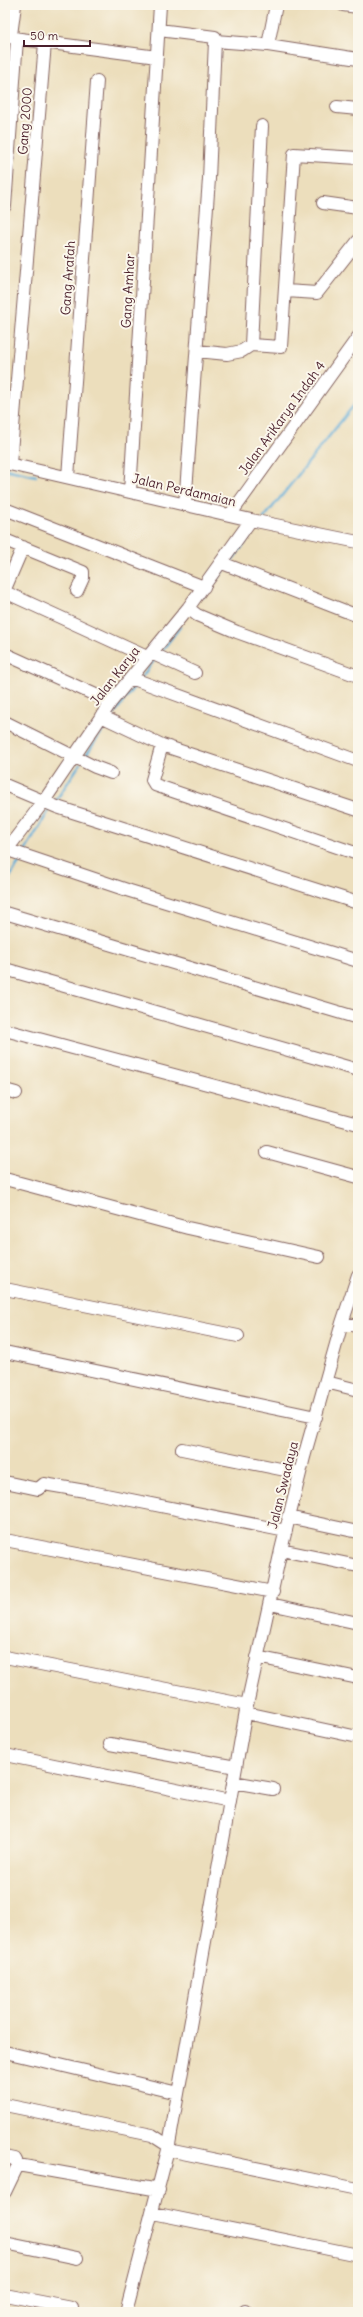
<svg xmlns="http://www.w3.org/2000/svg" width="363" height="2317" font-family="Delius,sans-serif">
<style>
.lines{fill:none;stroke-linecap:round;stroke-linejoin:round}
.stream{stroke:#5dacd7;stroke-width:2.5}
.minor-casing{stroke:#83625e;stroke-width:14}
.minor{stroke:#fff;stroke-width:12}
.labels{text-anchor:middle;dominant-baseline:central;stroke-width:4;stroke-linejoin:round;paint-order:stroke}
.street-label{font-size:13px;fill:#4a1f2b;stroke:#fbf7ec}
</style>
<rect width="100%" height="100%" fill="#fbf7ec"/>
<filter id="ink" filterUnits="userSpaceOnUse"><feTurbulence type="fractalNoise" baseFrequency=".025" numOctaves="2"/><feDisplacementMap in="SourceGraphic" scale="8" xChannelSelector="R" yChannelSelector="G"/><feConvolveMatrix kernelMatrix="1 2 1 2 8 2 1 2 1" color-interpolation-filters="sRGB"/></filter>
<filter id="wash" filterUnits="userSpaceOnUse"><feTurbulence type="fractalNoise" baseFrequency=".012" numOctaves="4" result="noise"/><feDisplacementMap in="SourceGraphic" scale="16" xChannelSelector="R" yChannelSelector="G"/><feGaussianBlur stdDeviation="0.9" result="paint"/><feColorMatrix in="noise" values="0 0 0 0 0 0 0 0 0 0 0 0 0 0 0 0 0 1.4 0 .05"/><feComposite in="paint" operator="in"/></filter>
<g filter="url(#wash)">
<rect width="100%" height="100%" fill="#ecdebc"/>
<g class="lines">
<path class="stream" d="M5,469L36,476
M264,518L358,400
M230,563L258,525
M203,597L225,568
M160,653L180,627
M141,678L156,658
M112,717L136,684
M84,758L108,723
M55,802L80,764
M25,851L51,807
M5,885L21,859"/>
</g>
</g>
<g filter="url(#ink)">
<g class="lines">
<defs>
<path id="minor" d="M15,5L11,35L13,38L157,57
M343,5L358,7
M159,30L215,37V41
M268,45L276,5
M337,107L358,109
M323,203L358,208
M5,206L17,39
M286,291L317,293L358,241
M251,345L262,126
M197,351L227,354L242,351L251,345L281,347L294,154L358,158
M5,463L251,520L358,542
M10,464L45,43
M68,477L97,81
M130,492L160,5
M185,505L209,179L215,41L268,45L358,59
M5,509L204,587
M230,515L358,337
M5,540L83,572V578L77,591
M222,563L358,616
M5,589L23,547
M5,592L147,657
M188,608L197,615L237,632L358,676
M151,653L195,673
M5,654L111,702
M131,678L358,761
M101,716L162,745L358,810
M5,722L95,767L111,773
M162,745L152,780L155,785L358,854
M5,785L57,807L358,903
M5,849L130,891L358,961
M5,852L44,801L111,702L188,608L251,520
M5,913L358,1018
M5,969L358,1070
M5,1030L358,1124
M5,1090L16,1093
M267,1152L358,1177
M5,1179L188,1228L319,1257
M5,1289L238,1336
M342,1323L358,1326
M5,1352L316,1417
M326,1382L358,1390
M182,1449L300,1473
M5,1482L38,1489L44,1484L91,1492L286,1531
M288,1517L358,1532
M5,1540L273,1592
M281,1550L358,1566
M270,1604L358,1623
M5,1657L247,1705
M257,1657L358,1678
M246,1713L358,1737
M110,1744L236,1767
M5,1755L230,1801
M233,1782L273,1789
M5,2052L178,2093
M5,2105L152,2135L169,2146
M168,2150L358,2189
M5,2157L15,2159L18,2165L5,2192
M18,2165L159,2190
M153,2213L358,2255
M5,2243L77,2258
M5,2295L72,2308L71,2312
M126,2312L168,2150L247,1705L281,1550L304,1457L342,1323L358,1275
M245,2312V2311"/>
</defs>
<use href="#minor" class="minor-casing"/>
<use href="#minor" class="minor"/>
</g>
</g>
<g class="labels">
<g class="street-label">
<text transform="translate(25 121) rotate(-86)">Gang 2000</text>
<text transform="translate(68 278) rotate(-86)">Gang Arafah</text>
<text transform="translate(128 291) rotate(-87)">Gang Amhar</text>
<text transform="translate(282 418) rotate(-54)">Jalan AriKarya Indah 4</text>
<text transform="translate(184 490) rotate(13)">Jalan Perdamaian</text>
<text transform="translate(115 676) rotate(-52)">Jalan Karya</text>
<text transform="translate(283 1485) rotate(-76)">Jalan Swadaya</text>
</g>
</g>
<rect width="363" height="2317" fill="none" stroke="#fbf7ec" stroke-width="20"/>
<path d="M24 40v6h66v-6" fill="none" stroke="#4a1f2b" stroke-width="2"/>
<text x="30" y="40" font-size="12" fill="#4a1f2b" stroke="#fbf7ec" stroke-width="3" paint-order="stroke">50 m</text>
</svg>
